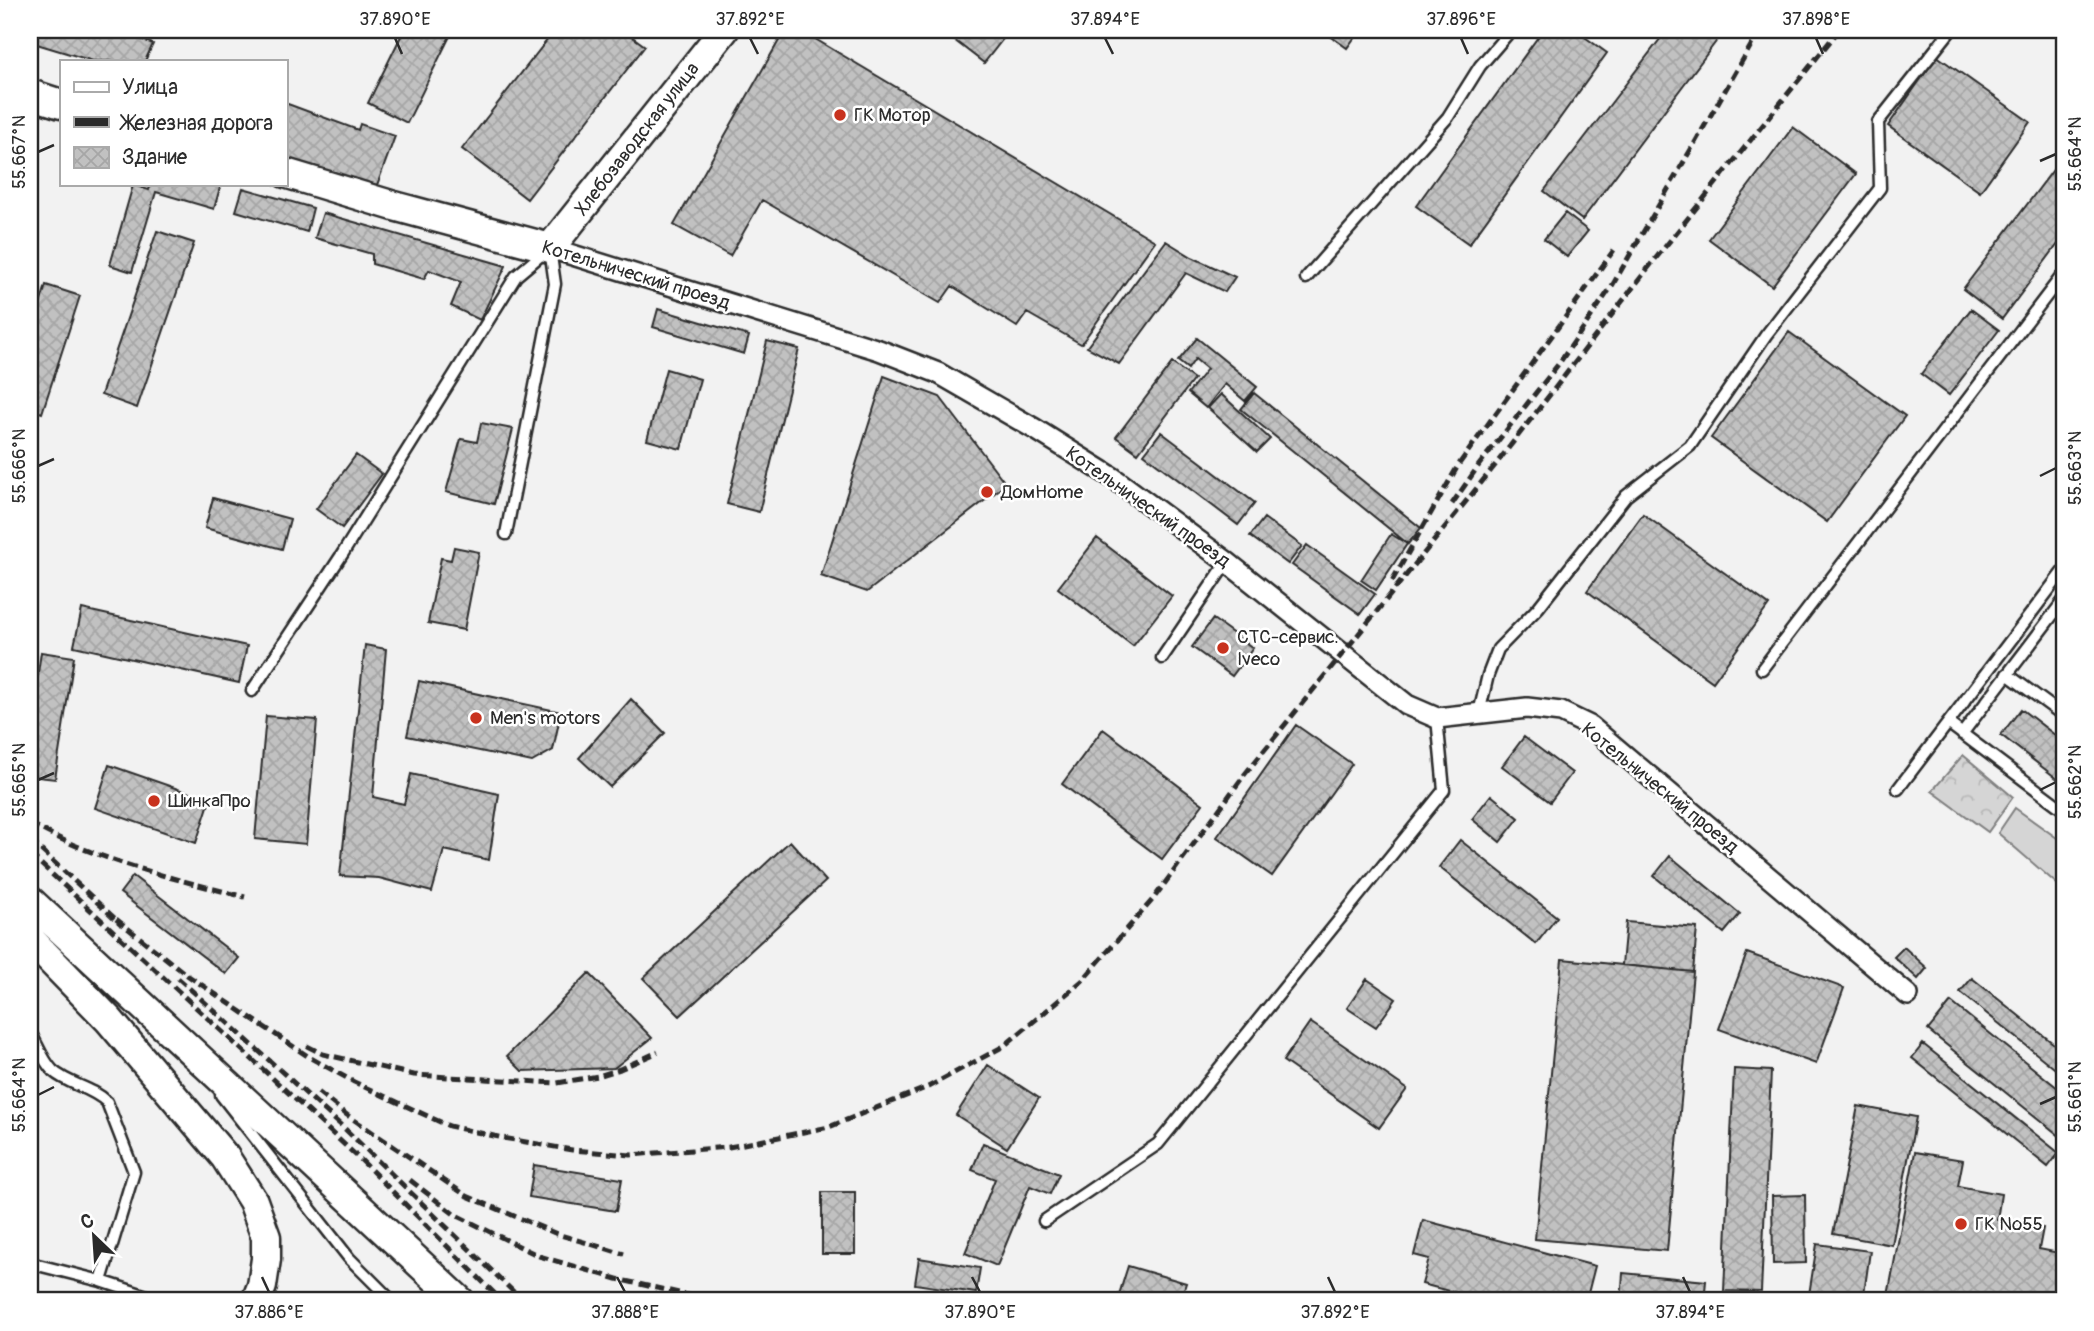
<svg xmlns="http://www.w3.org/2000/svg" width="2094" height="1331" font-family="Pangolin,sans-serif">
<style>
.forest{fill:url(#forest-crowns);stroke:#808080;stroke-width:2}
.green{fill:#d5d5d5;stroke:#808080;stroke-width:2}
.building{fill:url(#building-cross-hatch);stroke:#2b2b2b;stroke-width:2}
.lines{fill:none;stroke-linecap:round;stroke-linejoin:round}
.lane-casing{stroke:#2b2b2b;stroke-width:15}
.street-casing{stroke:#2b2b2b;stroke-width:24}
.secondary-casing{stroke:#2b2b2b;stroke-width:33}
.lane{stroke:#fff;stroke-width:10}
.street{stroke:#fff;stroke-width:19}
.secondary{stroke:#fff;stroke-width:28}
.rail{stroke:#2b2b2b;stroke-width:5;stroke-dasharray:10 5;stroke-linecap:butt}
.ticks{fill:none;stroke:#2b2b2b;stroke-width:2.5}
.poi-dot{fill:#c8321e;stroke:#fff;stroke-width:2.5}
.labels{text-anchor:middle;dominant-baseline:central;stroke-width:5;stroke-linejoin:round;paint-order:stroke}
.poi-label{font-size:19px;fill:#2b2b2b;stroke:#fff;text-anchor:start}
.street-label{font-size:19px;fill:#2b2b2b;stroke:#fff}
.neatline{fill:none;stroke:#2b2b2b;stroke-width:2.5}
.ticks-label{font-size:18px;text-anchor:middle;fill:#2b2b2b}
</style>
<defs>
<pattern id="forest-crowns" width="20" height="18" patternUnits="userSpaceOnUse" patternTransform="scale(1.75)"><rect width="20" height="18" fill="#d5d5d5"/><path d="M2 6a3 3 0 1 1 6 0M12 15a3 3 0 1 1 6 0" fill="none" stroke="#b7b7b7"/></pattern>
<pattern id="building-cross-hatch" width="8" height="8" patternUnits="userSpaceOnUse" patternTransform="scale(1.75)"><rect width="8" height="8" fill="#c1c1c1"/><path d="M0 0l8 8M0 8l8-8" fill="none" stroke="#a6a6a6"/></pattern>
</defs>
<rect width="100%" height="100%" fill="#f2f2f2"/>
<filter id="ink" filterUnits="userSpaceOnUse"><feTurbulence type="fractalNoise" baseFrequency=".0143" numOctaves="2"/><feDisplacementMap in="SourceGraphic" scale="14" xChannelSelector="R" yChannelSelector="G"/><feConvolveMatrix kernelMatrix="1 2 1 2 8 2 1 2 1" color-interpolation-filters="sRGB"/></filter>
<g filter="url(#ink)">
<path class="forest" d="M1963,755L2013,797L1988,832L1932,791Z"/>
<path class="green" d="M2015,808L2064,843V890L1998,833Z"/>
<path class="building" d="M30,30H142L138,38L153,44L145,61H93L30,42Z
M404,30H453L407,123L368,103Z
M555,30H623L645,46L527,199L462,149Z
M785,30H800L1155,241L1081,344L1027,313L1017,327L952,286L940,303L762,200L730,256L674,225Z
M941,30H999L1006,35L984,63Z
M1322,30H1360L1347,48Z
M1543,30H1575L1607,53L1469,244L1416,206Z
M1667,30L1724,31L1582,220L1544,191Z
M1937,56L2030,122L1980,192L1888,126Z
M285,103L358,130L360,124L395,136L373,196L285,164Z
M1793,127L1856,174L1772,286L1709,239Z
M2053,170L2064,178V236L2002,319L1963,289Z
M151,184H221L214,209L156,192L132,272L110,265L133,185L149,190Z
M243,188L313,208L307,232L236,211Z
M323,213L506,266L480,320L451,306L461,282L429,270L424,279L372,264V254L315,238Z
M1565,213L1588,231L1567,257L1544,239Z
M157,231L194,243L137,408L101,395Z
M1166,241L1192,257L1235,277L1225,292L1186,273L1119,364L1087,347Z
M46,285L80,296L42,413L30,409V337Z
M658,309L749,336L744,354L653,327Z
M1971,309L1999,330L1949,395L1921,374Z
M1789,332L1905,416L1827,522L1711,438Z
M1197,338L1257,387L1245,401L1225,384L1206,408L1188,393L1207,369L1195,359L1188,369L1178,361Z
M767,341L799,349L759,512L727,504Z
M1172,363L1194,379L1138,453L1116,437Z
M666,369L700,379L681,449L647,440Z
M884,376L940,397L1006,484L867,592L821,576Z
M1254,393L1421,528L1408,544L1241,409Z
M1221,394L1270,439L1257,452L1208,408Z
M481,423L513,429L494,504L446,492L461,439L477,442Z
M1161,432L1255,503L1238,525L1144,454Z
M356,455L382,474L342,528L316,509Z
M213,498L290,519L282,549L205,528Z
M1643,514L1769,605L1713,682L1587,591Z
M1264,518L1302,546L1288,564L1250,536Z
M1391,534L1407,544L1376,590L1361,580Z
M1097,538L1172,596L1133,646L1058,588Z
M1307,545L1375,594L1360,614L1292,565Z
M454,547L479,552L464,630L428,623L441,558L451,560Z
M82,609L247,646L239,683L74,646Z
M1213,619L1253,648L1232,676L1192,647Z
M365,645L386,649L373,797L404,804L411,774L499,794L489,860L444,850L432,892L379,878L340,876Z
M41,652L74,657L55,779L30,776V727Z
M419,681L561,712L553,750L532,762L407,736Z
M631,699L665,733L610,787L579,758Z
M2021,709L2064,742V784L2001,735Z
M266,716L317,720L306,844L255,839Z
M1296,725L1352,764L1272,876L1217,837Z
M1103,729L1203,804L1162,859L1062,784Z
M1524,737L1572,773L1550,802L1502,766Z
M109,765L210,800L196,843L95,808Z
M1491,795L1519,818L1500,842L1472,819Z
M1460,840L1557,917L1536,944L1439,867Z
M790,841L826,881L680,1016L643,978Z
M1670,856L1740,914L1724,933L1654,876Z
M133,876L239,958L226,974L120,893Z
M1626,922L1697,928L1693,972L1622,965Z
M1904,947L1927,968L1918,979L1894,957Z
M1747,953L1844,988L1816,1064L1719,1029Z
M1562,959L1693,972L1667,1251L1535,1239Z
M589,973L652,1038L614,1068L522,1071L507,1056Z
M1972,978L2064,1052V1076L1960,992Z
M1367,979L1396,999L1376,1027L1347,1008Z
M1951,1002L2064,1093V1133L2061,1137L1928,1030Z
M1310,1022L1407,1089L1379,1128L1283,1061Z
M1923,1044L2059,1153L2048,1167L1912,1058Z
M988,1065L1039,1098L1007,1148L956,1115Z
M1734,1069L1771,1071L1761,1292L1724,1291Z
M1858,1106L1916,1117L1892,1245L1833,1234Z
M983,1143L1059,1174L1050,1194L1030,1186L997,1266L965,1253L995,1179L972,1170Z
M1915,1152L1963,1160L1958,1186L2001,1194L1997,1220L2043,1228L2039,1249L2064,1254V1301H1887Z
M534,1165L622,1179L616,1211L529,1197Z
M822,1192H855V1254H822Z
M1805,1195L1806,1263L1773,1264L1772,1196Z
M1423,1220L1595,1266L1586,1301L1568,1296L1566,1301H1487L1422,1284L1429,1259L1414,1255Z
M1817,1244L1870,1251L1863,1301H1808Z
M919,1258L980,1268L976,1293L915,1284Z
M1128,1266L1186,1283L1180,1301H1117Z
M1623,1273L1706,1281L1704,1301H1621Z"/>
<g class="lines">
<defs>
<path id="lane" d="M1306,278L1448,117L1480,66L1511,30
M506,534L555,284L550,249
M1162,658L1227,562
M1762,669L2064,273
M2007,674L2064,716
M252,691L343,553L516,276L547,250
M1479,713L1488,675L1498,649L1538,608L1626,496L1690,446L1766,335L1880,188L1878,122L1951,30
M1948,723L2064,810
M1962,734L2064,600
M1898,789L2064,570
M30,1032C37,1044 43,1061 53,1071C69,1085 92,1087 107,1102L134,1172L101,1281
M221,1095L349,1258L392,1301
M1044,1221L1158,1144L1444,790L1437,718
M30,1263L101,1281L162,1301"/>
<path id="street" d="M550,248L879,350L938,373L1035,429L1112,477L1227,562L1407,705L1437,718L1527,708L1561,712L1590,726L1908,995"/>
<path id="secondary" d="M30,94L61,104
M285,173L394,206L550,248L724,30
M30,901L460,1301
M30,939L109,1020L225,1157L253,1201L266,1237V1259L262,1286L256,1301"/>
</defs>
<use href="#lane" class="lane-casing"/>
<use href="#street" class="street-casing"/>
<use href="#secondary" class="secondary-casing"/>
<use href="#lane" class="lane"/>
<use href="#street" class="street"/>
<use href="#secondary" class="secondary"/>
<path class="rail" d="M1452,504L1479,465L1560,362L1612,286L1760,30
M1392,581L1459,464L1614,250
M30,823C96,861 172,878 245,897
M30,840L122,925
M30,854L361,1160L502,1301
M116,919L187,975L309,1057L354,1082L449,1126L503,1138L572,1150L631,1155L729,1147L829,1127L928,1087L1004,1046L1082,981L1154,898L1245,774L1493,468L1652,263L1839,30
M178,978L344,1128L523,1301
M307,1046L323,1054L414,1075L557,1083L598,1076L620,1069L658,1052
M318,1092L347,1115L467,1196L557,1234L624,1254
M410,1180L454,1214L539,1256L617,1279L714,1301"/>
</g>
</g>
<path class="ticks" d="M395,38L402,54M750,38L758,54M1105,38L1113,54M1461,38L1468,54M1816,38L1823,54M38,152L54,145M2040,161L2056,154M38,466L54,459M2040,476L2056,468M38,780L54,773M2040,790L2056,782M38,1095L54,1087M2040,1104L2056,1097M262,1277L269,1292M617,1277L625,1292M972,1277L980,1292M1328,1277L1335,1292M1683,1277L1690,1292"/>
<g class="poi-dot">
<circle cx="840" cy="115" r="7"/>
<circle cx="987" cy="492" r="7"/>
<circle cx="1223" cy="648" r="7"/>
<circle cx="476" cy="718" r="7"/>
<circle cx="154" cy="801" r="7"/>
<circle cx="1961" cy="1224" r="7"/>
</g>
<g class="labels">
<g class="poi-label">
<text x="854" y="115">ГК Мотор</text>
<text x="1001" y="492">ДомHome</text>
<text x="1237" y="637">СТС-сервис.<tspan x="1237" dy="22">Iveco</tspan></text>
<text x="490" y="718">Men's motors</text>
<text x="168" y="801">ШинкаПро</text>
<text x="1975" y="1224">ГК №55</text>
</g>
<g class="street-label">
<text transform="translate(637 139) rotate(-52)">Хлебозаводская улица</text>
<text transform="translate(636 275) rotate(17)">Котельнический проезд</text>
<text transform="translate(1148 507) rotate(35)">Котельнический проезд</text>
<text transform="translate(1660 788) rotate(39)">Котельнический проезд</text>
</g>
</g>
<rect width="2094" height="1331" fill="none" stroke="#fff" stroke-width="77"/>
<rect x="60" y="60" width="228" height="126" fill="#ffffff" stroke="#aaaaaa" stroke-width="2"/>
<rect x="74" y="82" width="35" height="10" fill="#ffffff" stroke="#aaaaaa" stroke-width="2"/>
<text x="122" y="94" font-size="21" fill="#2b2b2b">Улица</text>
<rect x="74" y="117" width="35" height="10" fill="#2b2b2b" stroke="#aaaaaa" stroke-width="2"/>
<text x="122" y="130" font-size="21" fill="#2b2b2b">Железная дорога</text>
<rect x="74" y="147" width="35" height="21" fill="url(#building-cross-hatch)" stroke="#aaaaaa" stroke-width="2"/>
<text x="122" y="164" font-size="21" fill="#2b2b2b">Здание</text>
<g transform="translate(94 1236) rotate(335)" stroke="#ffffff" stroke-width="5" paint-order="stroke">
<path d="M0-5L12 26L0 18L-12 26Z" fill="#2b2b2b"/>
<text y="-10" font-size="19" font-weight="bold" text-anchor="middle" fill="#2b2b2b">С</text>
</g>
<rect x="38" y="38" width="2018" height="1254" class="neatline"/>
<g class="ticks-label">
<text x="395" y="25">37.890°E</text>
<text x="750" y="25">37.892°E</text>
<text x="1105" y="25">37.894°E</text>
<text x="1461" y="25">37.896°E</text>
<text x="1816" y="25">37.898°E</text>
<text transform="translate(19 152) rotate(-90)" y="6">55.667°N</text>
<text transform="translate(2075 154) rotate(-90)" y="6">55.664°N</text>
<text transform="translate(19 466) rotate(-90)" y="6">55.666°N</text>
<text transform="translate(2075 468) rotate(-90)" y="6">55.663°N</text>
<text transform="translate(19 780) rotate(-90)" y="6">55.665°N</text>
<text transform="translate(2075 782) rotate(-90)" y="6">55.662°N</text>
<text transform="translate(19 1095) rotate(-90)" y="6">55.664°N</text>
<text transform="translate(2075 1097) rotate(-90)" y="6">55.661°N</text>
<text x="269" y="1318">37.886°E</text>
<text x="625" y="1318">37.888°E</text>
<text x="980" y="1318">37.890°E</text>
<text x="1335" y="1318">37.892°E</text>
<text x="1690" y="1318">37.894°E</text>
</g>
</svg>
